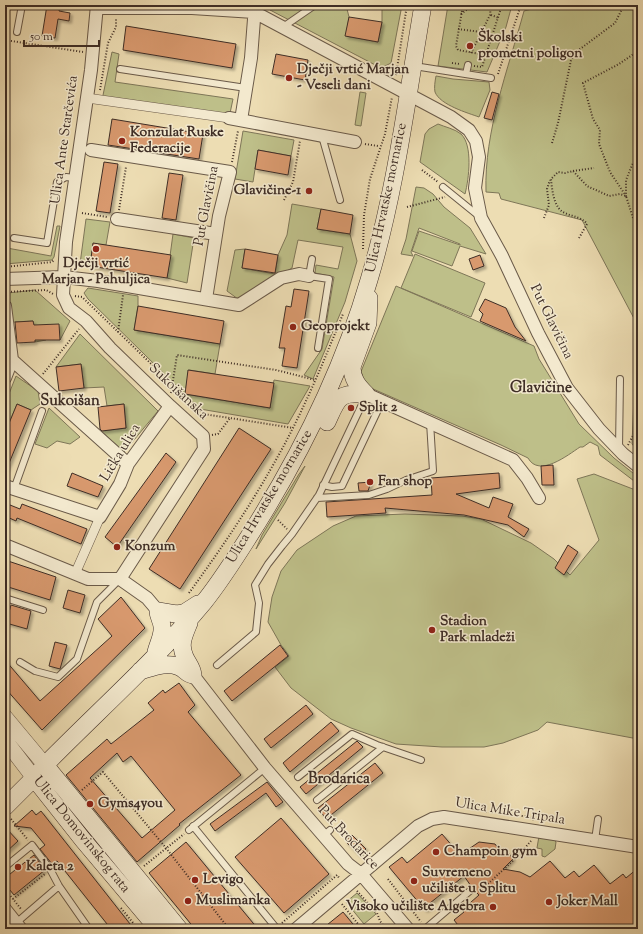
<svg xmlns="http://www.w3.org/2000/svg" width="643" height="934" font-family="'Sorts Mill Goudy',serif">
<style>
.green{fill:#bebf89;stroke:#7e7658}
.building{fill:#d8996e;stroke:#3f2e26;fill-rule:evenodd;filter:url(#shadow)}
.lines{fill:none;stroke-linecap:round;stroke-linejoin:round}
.service-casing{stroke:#6a5a49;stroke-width:8}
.pedestrian-casing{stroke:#6a5a49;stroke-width:10}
.minor-casing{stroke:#6a5a49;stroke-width:14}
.tertiary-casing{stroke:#6a5a49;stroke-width:16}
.secondary-casing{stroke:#3f2e26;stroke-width:18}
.path{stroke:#3f2e26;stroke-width:2;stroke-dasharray:1 2;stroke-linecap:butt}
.service{stroke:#f3e9ce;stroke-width:6}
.pedestrian{stroke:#f3e9ce;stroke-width:9}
.minor{stroke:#f3e9ce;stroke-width:12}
.tertiary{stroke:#f3e9ce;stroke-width:15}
.secondary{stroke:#f3e9ce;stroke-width:17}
.poi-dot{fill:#8f2418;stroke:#f3e9ce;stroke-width:1.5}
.labels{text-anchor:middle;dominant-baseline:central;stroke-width:3;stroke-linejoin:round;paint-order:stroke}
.poi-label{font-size:14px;font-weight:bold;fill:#3f2e26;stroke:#f3e9ce;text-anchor:start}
.street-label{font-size:14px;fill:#3f2e26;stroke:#f3e9ce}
.neighbourhood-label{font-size:15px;font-weight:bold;fill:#3f2e26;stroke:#f3e9ce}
</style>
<defs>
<filter id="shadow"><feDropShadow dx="2.5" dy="2.5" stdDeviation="1" flood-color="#0004"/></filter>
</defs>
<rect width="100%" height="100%" fill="#edddb3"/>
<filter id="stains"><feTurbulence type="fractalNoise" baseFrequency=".005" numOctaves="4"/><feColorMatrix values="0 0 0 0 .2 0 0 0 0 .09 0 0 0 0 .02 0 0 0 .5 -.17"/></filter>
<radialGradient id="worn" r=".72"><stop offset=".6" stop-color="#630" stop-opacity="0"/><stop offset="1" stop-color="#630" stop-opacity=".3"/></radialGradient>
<path class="green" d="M271,5H346L349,17L346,36L378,42L382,22V5H402L391,63L381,68L270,10Z
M448,5H512L506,27L487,72L438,66Z
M548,5H638V326L582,220L501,199L499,193L486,192C484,131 508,70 524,11Z
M112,52L119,54L115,82L233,99L229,118L102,100Z
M436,76L453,79L489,82L490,90L479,117C468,113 440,105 435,92C434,88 435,81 436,76Z
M360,92L366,93L361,126L355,125Z
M438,124C445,127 455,129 461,134C473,145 469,179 465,194L420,162L425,134L429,129Z
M243,131L294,140L291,156L258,150L253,182L235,179Z
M416,187L424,188L433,194L444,207L470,228L486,254L460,246L452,266L412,251L419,231L460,245V244L419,228L411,252L413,256L401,254L406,239Z
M292,204L321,209L317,229L350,234L357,261L345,302L313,379L304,375L322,349L334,277L315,273L316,265L338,269L343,247L298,240L292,268L238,299L227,291L235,250L245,249L242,268L275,274L278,255L287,235Z
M86,219L110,222L106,245L93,244L90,266L80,264Z
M57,226H60L54,257L52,260L5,264L7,248L51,256Z
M173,234L194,238L187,283L167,278Z
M415,254L485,283L471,317L401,288Z
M396,286L534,346L539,359L579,424L614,458L638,477V484L600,455L598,446L590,442L583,447H580C568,455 539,478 528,458L501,445L364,385L360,374Z
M88,288L138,296V306L134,330L220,344L215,374L189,370L185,394L270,408L274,380L310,386L288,424L200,409L88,299L84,293Z
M35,290L70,321L60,340L45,325L46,340L35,342L33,321L13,322L8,293Z
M80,334L158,411L124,452L101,431L126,428L124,404L107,406L104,387L84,388L81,364L56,367Z
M638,356V451L632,444L635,373Z
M16,376L38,391L40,404L31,410L17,404L5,433V404Z
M49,408L80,437L70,444L57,441L47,448L35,444Z
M305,466L285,503L256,549L262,535L299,474Z
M594,474L638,491V739L547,722L538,730L503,743L484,747H442L396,744L351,728L331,719L291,688L275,667L289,656L281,645L268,622L272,597L281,571L297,550L333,526L356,516L405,514L462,516L481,519L531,543L554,559L570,575L599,540L577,479Z
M539,836L553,838L556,842L555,849L545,857L542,856V849L537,848Z
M357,893L376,914L364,924L346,902Z"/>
<path class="building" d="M47,5H60L59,11L70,13L69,21L58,19L55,38L42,36Z
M349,17L382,22L378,42L345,36Z
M126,26L236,44L232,68L123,50Z
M276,54L308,60L305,80L272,74Z
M492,92L499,94L492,120L484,118Z
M112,119L203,134L199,159L108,145Z
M258,150L291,156L288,175L255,169Z
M104,162L118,164L110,213L96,211Z
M169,173L183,175L176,220L162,218Z
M321,209L353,215L350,234L317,229Z
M93,243L171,255L167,278L90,266Z
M245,249L278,255L275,273L242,268Z
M480,255L484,266L473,270L469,259Z
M294,289L309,291L297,368L282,366L285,348H279L286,306L291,307Z
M485,299L506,308L515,327L526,341L480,321L483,314L479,310Z
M138,306L224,321L220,344L134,330Z
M33,321L34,325L59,324L60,340H35V342L17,343L15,322Z
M81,364L84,388L59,391L56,367Z
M188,370L274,383L270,408L185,394Z
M17,404L31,410L5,473V433Z
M124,404L126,428L102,431L100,429L98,407Z
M239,428L271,449L180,589L149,569Z
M166,453L176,462L117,547L105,537Z
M553,465L554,485H542L541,466Z
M72,473L103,486L98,497L67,486Z
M499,473L500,488L456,494L489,508L493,497L513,504L508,517L529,529L524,537L508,525L464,515L385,508L386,513L327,517L326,502L432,495L431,478Z
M371,482L368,491H359L358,483Z
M5,503L20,509L22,504L87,529L81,544L17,518L16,521L5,516Z
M568,545L578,552L564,575L555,568Z
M5,560L56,577L50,600L5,586Z
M68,590L85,595L80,613L63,608Z
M121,597L145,628L42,730L5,688V660L40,701L112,636L98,619Z
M11,605L31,611L27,629L6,623Z
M55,642L67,645L60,669L49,666Z
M280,645L288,656L232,701L224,691Z
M179,683L195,705L188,712L241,775L179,824L180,825L137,862L66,775L107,739L111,744L154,710L148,703L163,690L165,693ZM117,753L123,762L131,756L175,810L142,838L90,778Z
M306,705L313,714L271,748L264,739Z
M331,722L339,731L290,772L283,763Z
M357,741L363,747L306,794L300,787Z
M375,763L383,773L326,819L318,808Z
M267,782L283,802L276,807L266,793L215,831L210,824Z
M32,810L36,815L41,811L134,929H111L57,861L52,864L40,849L45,845L31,828L14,826Z
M281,818L329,874L284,913L235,857Z
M5,827L18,841L5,853Z
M442,834L460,855L479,842L495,844L504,856L508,852L513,859L503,869L520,872L530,877L550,861L565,878L574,871L579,877L594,865L610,884L623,874L626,878L638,868V929H461L454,920L464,912L462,910L479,895L475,891V887L471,886L464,876L430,903L432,906L425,910L389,867L402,857L407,863Z
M352,835L366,849L359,855L345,841Z
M186,842L258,929H195L149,873Z
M34,855L45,870L14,895L5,884V878Z
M343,912L357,929H322Z"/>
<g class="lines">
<defs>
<path id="service" d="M283,27L315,5
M17,32L22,5
M414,66L491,78
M120,69L246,88
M466,74L468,65
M322,136L340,200
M443,187L480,217
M14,238L47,243L57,182L66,177L75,178
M312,259L309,276L329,279L318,348
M619,449L620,379
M323,485L332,487L342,486L377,412
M14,489L42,411
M317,498L369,495L387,489L406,480L433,471L430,422
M5,598L43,610
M20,662L35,671L58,677L77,659L97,602L119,580
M217,665L256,632L259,603L255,585L268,564L282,546L292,534L319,495L366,396
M298,777L352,734L377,745L421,760
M317,800L383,747
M193,826L277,929
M189,830L265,768
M323,836L330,830
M595,840L598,819
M5,867L32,845L50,869L59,886L89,929
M16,923L59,886
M425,929L471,890"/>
<path id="pedestrian" d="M87,98L229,118
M75,574L100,517"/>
<path id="minor" d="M97,5L91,70L66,242L63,295L69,308L86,321L110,348L170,406L203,436L204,449L120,579
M98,8H192L254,12L451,117L469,130L476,141L479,157L475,188L481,218L502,256L538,333L567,388L599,429L623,454L638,466
M229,118L355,142
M241,120L251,58L255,6
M91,150L230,172L219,216L206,299
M117,219L216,234
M5,279L64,277L98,281L239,305L281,278L299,274L309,276
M5,306L12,360L5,378
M12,360L128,464
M366,394L513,460L527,478L539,498
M5,486L100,517L120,484L128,464L170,406
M5,545L88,579H120L147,598L158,611
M193,675L265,768L348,864L361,874L408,929
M5,909L21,929
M296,929L418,826L432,819L444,817L638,847"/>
<path id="tertiary" d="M5,717L45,765
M5,740L34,778"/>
<path id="secondary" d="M366,394C358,386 352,379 352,367L368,323L369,298
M327,422C338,398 338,392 366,394
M156,652C158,644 163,635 162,627C162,621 158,617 158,611L176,614L184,613L198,604
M140,671C151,668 167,661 179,667C185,669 186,674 193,675C192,667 188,664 185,657C179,645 184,635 189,623
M45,765L179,929
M34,778L83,840L158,929
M5,807L34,778L45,765C98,711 155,661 204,602C224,577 241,549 258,522C305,446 344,366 369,280C396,190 407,97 423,5"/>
</defs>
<use href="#service" class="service-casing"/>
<use href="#pedestrian" class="pedestrian-casing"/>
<use href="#minor" class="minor-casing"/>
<use href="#tertiary" class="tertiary-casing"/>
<use href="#secondary" class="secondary-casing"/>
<path class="path" d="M463,5L456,46L458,50L486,55
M461,14L473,5
M491,15L499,18
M458,29L481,32
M5,40L83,52
M638,52L635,53L619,64L583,83L593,119L600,130L599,144L610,172L626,196V180L633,163L638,162
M471,53L490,15L491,5
M452,63L460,64
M474,66L482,67L502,5
M498,74L521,5
M396,75L407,5
M100,90L108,43L116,27V19
M552,143L558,123L571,60L576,52L615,23L624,5
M365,144L378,146
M232,162L238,131
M422,170L438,182
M573,171L594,168
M284,200L293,182L300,141
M407,207L445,197
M119,210L126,167
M82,213L107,217
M544,218L549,205L547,189L550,180
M579,238L587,224C582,217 573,217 565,213C554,209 552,190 551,179L558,172L565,173L573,171L587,186L609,196L620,194L626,196L633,218L638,228
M363,249L364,215L370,179L385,134L392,97
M5,267L52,262L54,260
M5,292L46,290L53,294
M75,296L82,297L203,414L230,418
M118,332L123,295
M43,374L79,329
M171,393L177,355L276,370L315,380
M212,435L218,434L230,418L293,428
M628,445L638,426
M278,520L287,529
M189,593C221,549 251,505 277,458C303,412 323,363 343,314
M82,790L103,772L166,848L229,929
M483,811L530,817L534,820
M11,819L28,840
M144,866L184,834
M388,879L421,922
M5,889L21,909
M357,891L377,913L380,921L386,929
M479,892L516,858L531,841
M13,899L45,874
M342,904L362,929
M121,908L138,929
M282,923L337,875L340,879"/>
<use href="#service" class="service"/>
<use href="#pedestrian" class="pedestrian"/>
<use href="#minor" class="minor"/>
<use href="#tertiary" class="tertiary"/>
<use href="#secondary" class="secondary"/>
</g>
<g class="poi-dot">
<circle cx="470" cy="46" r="4"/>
<circle cx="289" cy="78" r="4"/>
<circle cx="122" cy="141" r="4"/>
<circle cx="309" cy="191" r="4"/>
<circle cx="96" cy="249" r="4"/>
<circle cx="293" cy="327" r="4"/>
<circle cx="351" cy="408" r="4"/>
<circle cx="370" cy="482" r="4"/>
<circle cx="117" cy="547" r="4"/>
<circle cx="432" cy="630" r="4"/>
<circle cx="90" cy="804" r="4"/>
<circle cx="436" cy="852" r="4"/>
<circle cx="18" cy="867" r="4"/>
<circle cx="195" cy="880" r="4"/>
<circle cx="414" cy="881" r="4"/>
<circle cx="188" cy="901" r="4"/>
<circle cx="549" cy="902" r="4"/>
<circle cx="493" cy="907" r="4"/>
</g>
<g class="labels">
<g class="poi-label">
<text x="478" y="38">Školski<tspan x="478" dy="16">prometni poligon</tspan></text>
<text x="297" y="70">Dječji vrtić Marjan<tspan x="297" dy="16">- Veseli dani</tspan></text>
<text x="130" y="133">Konzulat Ruske<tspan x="130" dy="16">Federacije</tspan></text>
<text x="301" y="191" text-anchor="end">Glavičine-1</text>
<text x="96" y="264" text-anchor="middle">Dječji vrtić<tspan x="96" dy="16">Marjan - Pahuljica</tspan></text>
<text x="301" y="327">Geoprojekt</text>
<text x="359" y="408">Split 2</text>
<text x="378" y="482">Fan shop</text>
<text x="125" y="547">Konzum</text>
<text x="440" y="622">Stadion<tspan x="440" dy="16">Park mladeži</tspan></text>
<text x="98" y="804">Gyms4you</text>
<text x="444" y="852">Champoin gym</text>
<text x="26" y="867">Kaleta 2</text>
<text x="422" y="873">Suvremeno<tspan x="422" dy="16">učilište u Splitu</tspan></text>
<text x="203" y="880">Levigo</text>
<text x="196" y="901">Muslimanka</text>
<text x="557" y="902">Joker Mall</text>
<text x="485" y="907" text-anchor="end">Visoko učilište Algebra</text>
</g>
<g class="street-label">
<text transform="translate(65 140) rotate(-82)">Ulica Ante Starčevića</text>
<text transform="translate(387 198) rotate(-78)">Ulica Hrvatske mornarice</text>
<text transform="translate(207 206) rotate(-79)">Put Glavičina</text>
<text transform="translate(551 322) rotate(64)">Put Glavičina</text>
<text transform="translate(178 392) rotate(43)">Sukoišanska</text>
<text transform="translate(121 453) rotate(-59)">Lička ulica</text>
<text transform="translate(270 497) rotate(-59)">Ulica Hrvatske mornarice</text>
<text transform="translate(510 812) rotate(9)">Ulica Mike Tripala</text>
<text transform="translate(81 835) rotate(51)">Ulica Domovinskog rata</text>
<text transform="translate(348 838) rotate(47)">Put Brodarice</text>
</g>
<g class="neighbourhood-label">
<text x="541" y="388">Glavičine</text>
<text x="70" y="401">Sukoišan</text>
<text x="339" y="779">Brodarica</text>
</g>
</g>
<rect width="643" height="934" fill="none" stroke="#edddb3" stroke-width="20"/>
<rect x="6" y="6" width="631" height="922" fill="none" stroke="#3f2e26" stroke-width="2"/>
<rect x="10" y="10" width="623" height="914" fill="none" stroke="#3f2e26"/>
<path d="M24 40v6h75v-6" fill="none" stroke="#3f2e26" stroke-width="2"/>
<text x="30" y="40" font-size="12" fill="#3f2e26" stroke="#f3e9ce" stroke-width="3" paint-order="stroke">50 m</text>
<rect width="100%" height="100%" filter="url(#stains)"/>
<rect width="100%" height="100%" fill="url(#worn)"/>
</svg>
